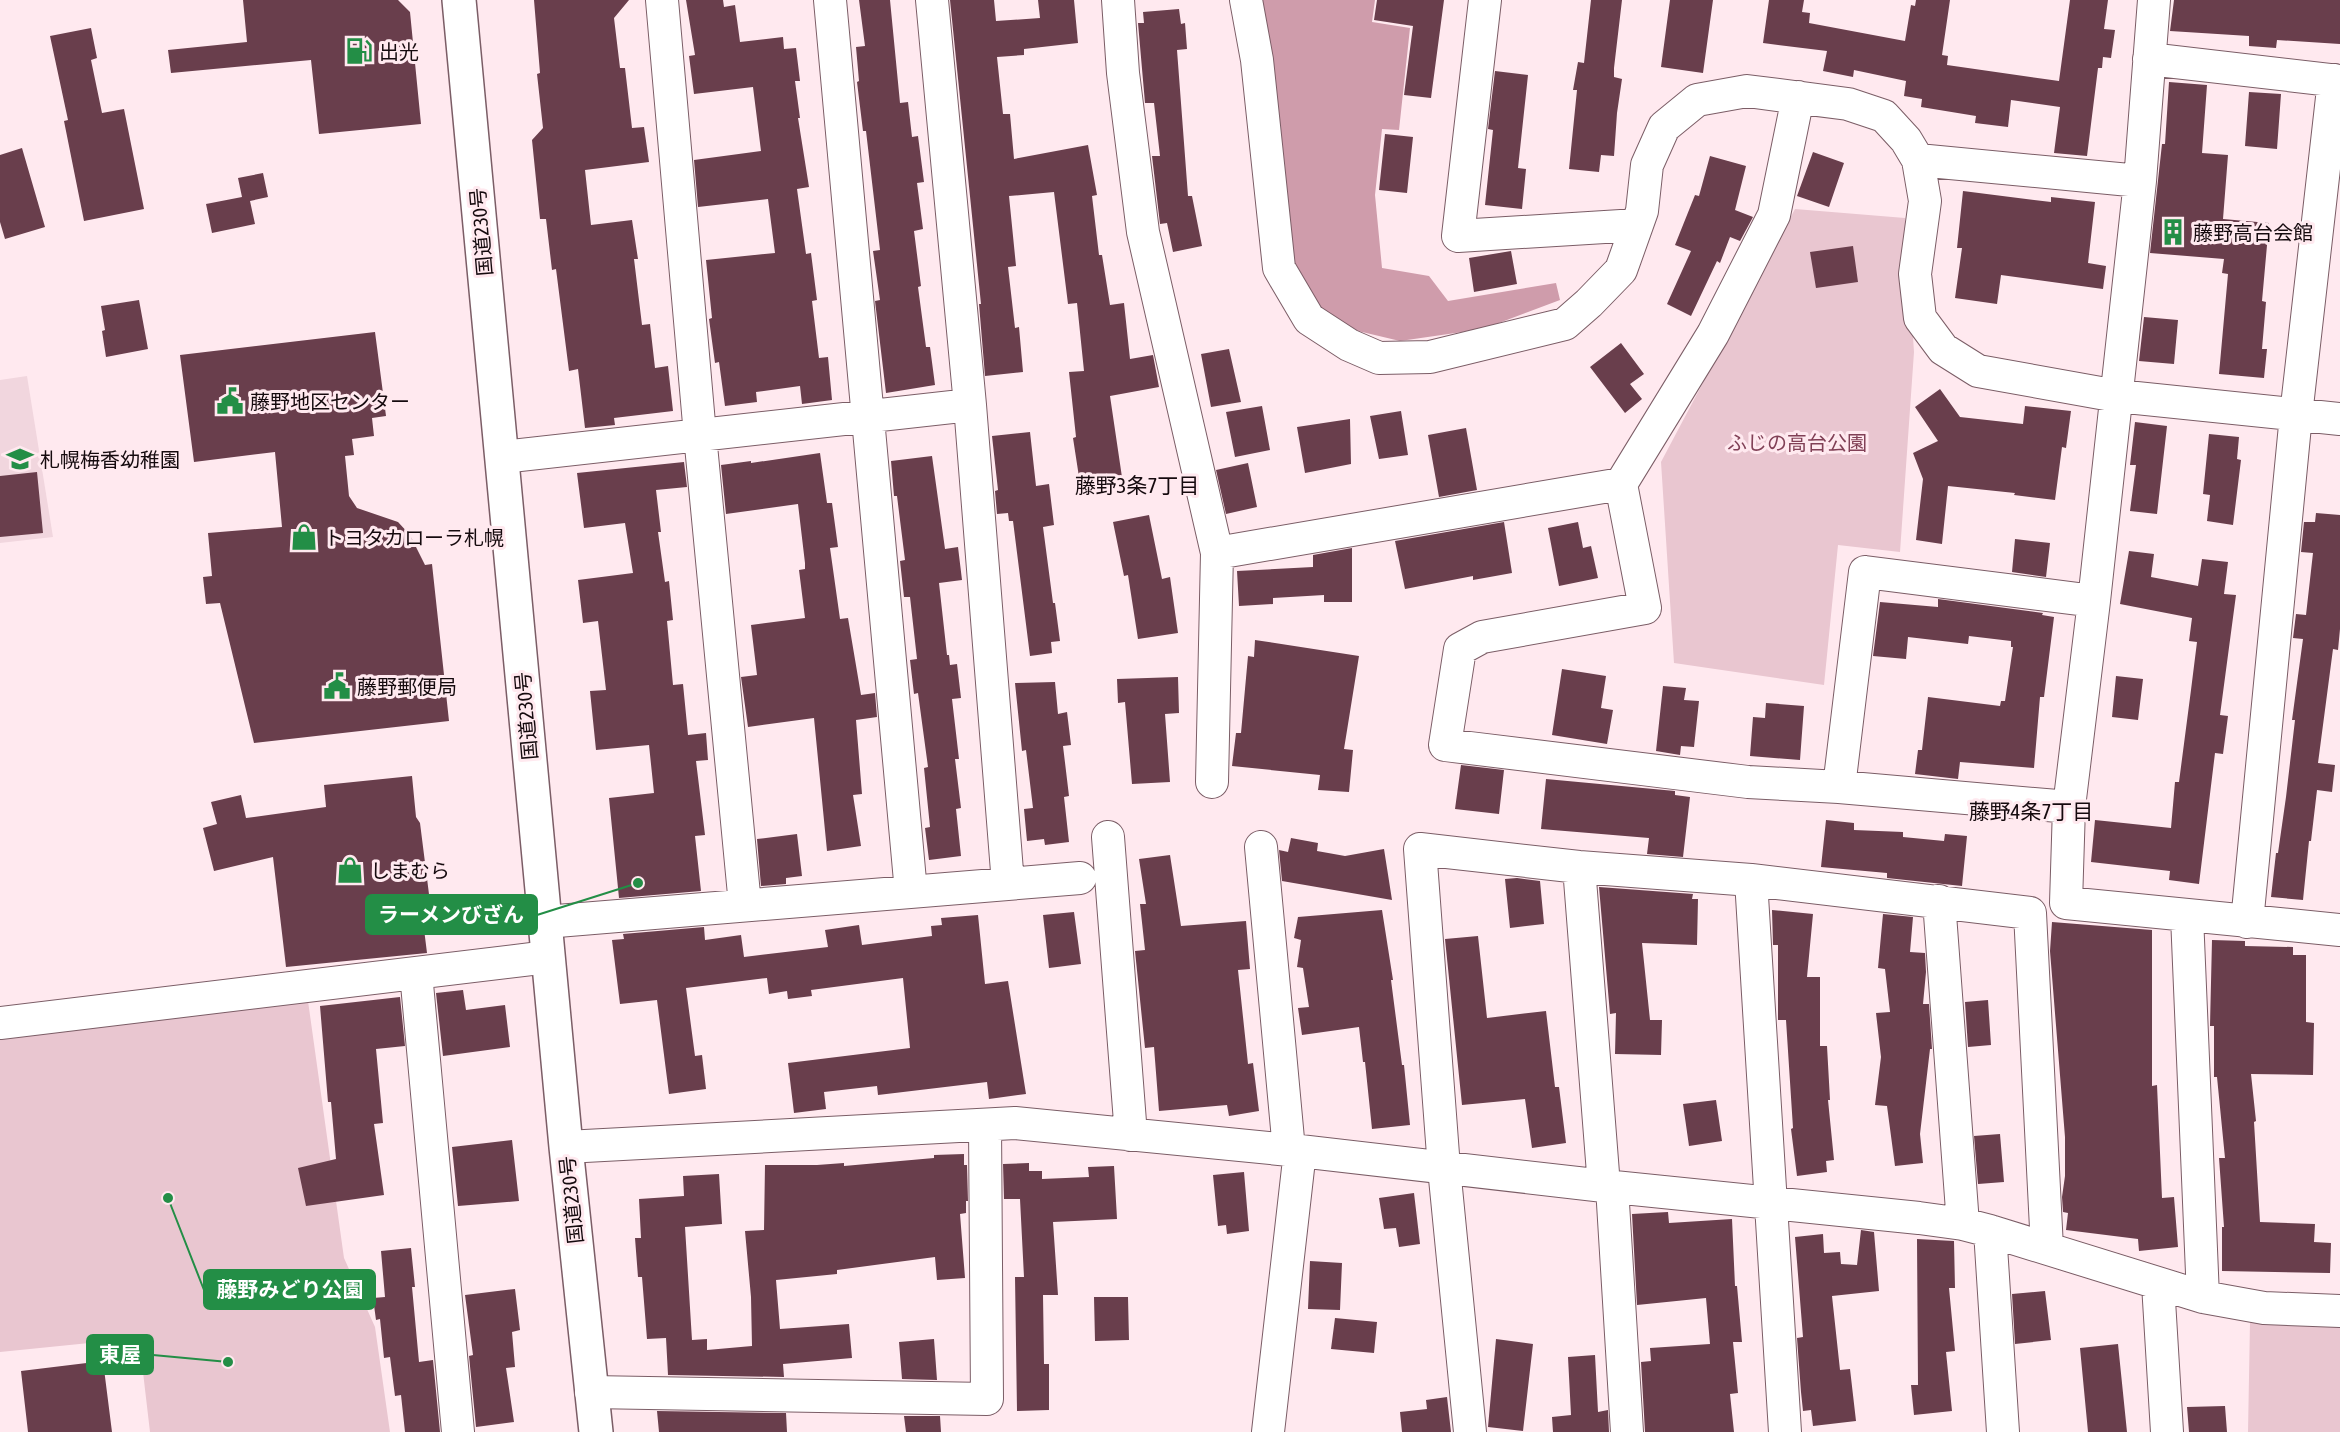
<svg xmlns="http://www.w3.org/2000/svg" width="2340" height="1432" font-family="'Asap Condensed','Noto Sans JP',sans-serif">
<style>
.built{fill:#f1d6de}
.green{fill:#e9c6d0}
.forest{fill:#cf9cab}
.building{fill:#693e4c}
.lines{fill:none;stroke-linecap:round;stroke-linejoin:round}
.minor-casing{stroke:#7b5d66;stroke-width:34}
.trunk-casing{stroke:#7b5d66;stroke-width:36}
.minor{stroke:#fff;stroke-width:32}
.trunk{stroke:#fff;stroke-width:33}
.labels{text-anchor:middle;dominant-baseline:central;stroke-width:6;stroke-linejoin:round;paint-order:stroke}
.poi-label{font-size:20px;fill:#150a0e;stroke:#ffe9ef;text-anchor:start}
.street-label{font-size:20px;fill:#150a0e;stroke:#ffe9ef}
.park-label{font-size:20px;fill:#814056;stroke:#ffe9ef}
.neighbourhood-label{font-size:21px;fill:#150a0e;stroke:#ffe9ef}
.leader{fill:none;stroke:#238e46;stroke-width:2}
.callout-dot{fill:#238e46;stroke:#ffe9ef;stroke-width:2}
.callout{fill:#238e46;stroke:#238e46;stroke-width:2}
.callout-label{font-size:21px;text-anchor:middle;font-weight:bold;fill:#fff}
</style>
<rect width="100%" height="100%" fill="#ffe9ef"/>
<path class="built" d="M27,376L53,537L0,543V380Z"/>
<path class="green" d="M1795,209L1905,218L1914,352L1900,552L1838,545L1824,685L1674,663L1661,462Z
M308,1001L344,1258L375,1327L390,1432H150L139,1338L0,1352V1035Z
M2250,1322L2340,1326V1432H2248Z"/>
<path class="forest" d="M1255,0H1375L1372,22L1410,28L1399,130L1382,129L1375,195L1382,268L1429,276L1448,301L1556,283L1560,300L1483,329L1400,341L1358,331L1314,306L1292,266Z"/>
<path class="building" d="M243,0H398L410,12L421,124L319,134L311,60L171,73L168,50L247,42Z
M534,0H629L614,18L620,68H625L632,128L644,127L649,162L585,170L591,225L632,220L638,259H634L642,325L650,324L655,368L668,366L673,411L614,418L615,425L585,428L578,369L569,371L556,269L552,270L546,219H540L532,140L543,128L537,74L540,73Z
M686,0H723L724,7L735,5L740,42L783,37L784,49L796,48L800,81H795L800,118H798L809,187L797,189L806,254L811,253L817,300L812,301L819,358L828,357L832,400L802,404L800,386L756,392L757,402L725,406L719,362L715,363L709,319L712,318L706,260L775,253L768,199L698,207L694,160L761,151L753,87L694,94L689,56L695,55Z
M859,0H890L900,103L908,102L912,137L918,136L924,182L917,183L923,229L914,231L921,286L918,287L926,347H930L935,385L886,393L875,301L880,300L873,251L880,250L866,131H863L857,82L859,81L856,47L865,46Z
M950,0H994L996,21L1040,18L1038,0H1074L1078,43L1024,49V55L997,57L1003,114H1010L1014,159L1088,145L1097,195L1092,196L1099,255H1102L1110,305L1124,303L1130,359L1153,355L1159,387L1110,396L1123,484L1081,490L1073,438L1076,437L1069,372L1084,371L1077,303L1068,304L1054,192L1009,196L1016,266L1008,267L1015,328L1019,327L1023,372L985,376L979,304H981Z
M1377,0H1444L1431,98L1404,95L1413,26L1374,20Z
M1591,0H1622L1614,68V77L1622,79L1617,113L1614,156L1601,155L1599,172L1569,169L1577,90H1573L1578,62L1584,63Z
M1670,0H1713L1703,73L1661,67Z
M1769,0H1804L1802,12L1810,13L1809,23L1905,41L1911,5L1915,6L1916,0H1950L1942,55L1948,56L1947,65L2059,81L2070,0H2108L2104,29L2115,30L2111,58L2103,57L2102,68H2098L2087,156L2054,153L2060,107L2011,100L2008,127L1975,123L1976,116L1921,107L1922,99L1904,96L1906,81L1854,70L1853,77L1823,71L1827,51L1763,43Z
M2174,0H2340V44L2277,40L2276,48L2249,46V36L2170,31Z
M1179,9L1181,24L1185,23L1187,49L1177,50L1188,196H1192L1202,246L1173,252L1167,223L1160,224L1152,156H1160L1154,103H1145L1138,23H1144L1143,12Z
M91,28L97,58L91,60L102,113L124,109L144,209L84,221L64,121L68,120L50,36Z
M1495,71L1528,75L1518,168L1526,169L1522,209L1485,205L1493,130L1488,129Z
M2169,82L2207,85L2202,153L2228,155L2223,219L2269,223L2262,301L2266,302L2262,349H2267L2264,378L2219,374L2228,274L2222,273L2224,259L2150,253L2162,144H2165Z
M2249,92L2281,94L2277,149L2245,146Z
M1385,134L1413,137L1407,193L1379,190Z
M22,148L45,227L5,239L0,222V155Z
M1813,152L1844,163L1829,207L1797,196Z
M1710,156L1746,166L1735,210L1753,217L1740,241L1730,237L1720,263L1717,261L1691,316L1667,304L1691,251L1675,245L1695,195L1699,196Z
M263,173L268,197L250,201L255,224L212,233L206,204L242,197L238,178Z
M1963,191L2051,202V197L2095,202L2088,263L2106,266L2103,289L2001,275L1997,304L1955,298L1962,248H1957Z
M1853,246L1858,282L1816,288L1810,252Z
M1511,251L1517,284L1474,292L1469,258Z
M139,300L148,349L106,357L102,331L105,330L101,306Z
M2144,317L2178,320L2174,364L2139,361Z
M375,332L386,416L372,418L374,436L352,439L354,455L345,456L349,496L357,508L398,522L410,535L425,565L432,564L449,721L254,743L220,603L206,604L203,577L212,576L208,533L282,527L275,452L194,462L180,355Z
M1621,343L1644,374L1630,384L1642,399L1625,413L1590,367Z
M1229,349L1241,402L1211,407L1201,354Z
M1940,389L1960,417L2023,424L2025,406L2071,411L2066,448L2062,447L2055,500L2014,495L2015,493L1948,486L1942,544L1916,540L1923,479L1913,453L1938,441L1915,407Z
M1262,406L1270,450L1235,457L1226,412Z
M1401,411L1408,455L1379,459L1370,416Z
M1350,419L1351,464L1305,473L1297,427Z
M2135,422L2167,426L2157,514L2130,511L2136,465H2130Z
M1466,428L1477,490L1439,497L1428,435Z
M1030,432L1036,486L1049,484L1054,525L1043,527L1053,603H1055L1060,641L1051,642L1052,653L1030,656L1013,521H1009L1008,513L997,514L995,491L998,490L992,436Z
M2209,434L2239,437L2237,459L2241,460L2233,525L2207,521L2210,495L2203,494Z
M820,453L827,503H832L838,547L830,548L840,619L848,618L861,695L875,693L877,717L856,720L862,794L853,795L861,846L827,851L814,718L748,727L741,677L757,675L751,625L805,618L799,570L805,569V563L798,504L726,514L721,465L751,461V463Z
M932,456L945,549L958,547L962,580L939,583L947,655H949L950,665L957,664L961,698L952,699L959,759H955L961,808L956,809L961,856L929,860L925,828L930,827L924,768L928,767L918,693L914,694L910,660L917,659L910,597H904L900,561L905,560L897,496H894L891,461Z
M684,462L687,487L656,490L661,532H658L665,582L669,581L673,620L667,621L673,685L683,684L688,735L706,733L708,760L696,761L705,835L695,836L701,891L619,898L609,798L654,793L649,745L596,750L590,691L606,690L598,621L583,623L578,580L633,573L625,523L584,528L577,473Z
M1248,463L1257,507L1226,514L1216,470Z
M37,472L43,533L0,537V476Z
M2316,513L2340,515V629L2338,650L2333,649L2318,763L2335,765L2332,792L2317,790L2311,841H2309L2303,900L2271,897L2276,853H2278L2286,797L2295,720H2292L2303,639L2293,638L2296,614L2306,615L2313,553L2301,552L2304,522H2315Z
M1149,515L1162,579L1170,577L1178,633L1138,639L1128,575L1124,576L1113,522Z
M1504,522L1512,573L1473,580V576L1405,589L1395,541Z
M1578,522L1583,548L1591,546L1598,578L1559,586L1548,528Z
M2015,539L2050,543L2046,577L2012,572Z
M1352,548V602H1324V595L1273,598V604L1239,606L1237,571L1313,567V555Z
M2129,551L2154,554L2151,577L2198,586L2202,559L2228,562L2224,594L2236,595L2220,715L2228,716L2223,754L2215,753L2199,884L2169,880L2170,871L2091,862L2095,820L2171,828L2175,782H2179L2191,690L2197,642L2189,641L2192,618L2120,604Z
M1938,599L2043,613L2042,615L2054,617L2044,697H2040L2034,768L1960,762L1958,779L1915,774L1918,750H1922L1928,697L2000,706L2001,701H2005L2013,647H2011V641L1969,636L1968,644L1908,637L1906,659L1873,656L1880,602L1938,607Z
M1255,640L1359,656L1344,749L1353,750L1349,792L1318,790L1320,775L1232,766L1236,733H1241L1248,656L1254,657Z
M1562,669L1606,676L1601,708L1613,710L1607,744L1552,735Z
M2116,676L2143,679L2138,720L2112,717Z
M1178,677L1179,713L1165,714L1170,782L1132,784L1125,702L1118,703L1117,679Z
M1055,682L1058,714L1067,712L1071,745L1063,746L1069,796L1064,797L1069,842L1045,845L1044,839L1027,841L1024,809L1033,808L1026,750L1022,751L1015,683Z
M1663,686L1686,688L1684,700L1699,701L1694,747L1681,746L1680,755L1656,751Z
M1766,703L1804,706L1800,760L1750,756L1753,717L1765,718Z
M1461,765L1504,770L1499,814L1455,809Z
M412,776L416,817L420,823L432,918L424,929L427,953L286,967L273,857L214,871L203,828L217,824L211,802L241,795L246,818L326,807L324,785Z
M1546,779L1675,791V795L1690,797L1683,857L1647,854L1649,838L1541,829Z
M1826,820L1854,823V830L1903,832V837L1944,841L1945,834L1967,836L1962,886L1887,878V873L1821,867Z
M797,834L802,876L786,878V884L761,886L757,839Z
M1291,838L1318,843L1317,851L1345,856L1384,849L1392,900L1282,881L1279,850L1288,852Z
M1170,855L1181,926L1246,921L1250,969L1238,970L1248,1064L1253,1063L1259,1111L1229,1116L1227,1105L1159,1111L1154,1047L1145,1048L1135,951L1145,950L1140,904H1146L1139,859Z
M1517,878L1540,881L1544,924L1510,928L1505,879Z
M1599,887L1693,894L1692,899H1698L1697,945L1642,943L1650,1020H1662L1661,1055L1615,1054L1616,1013L1610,1014Z
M1382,910L1393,980H1391L1402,1065H1404L1410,1125L1372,1129L1365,1062H1363L1359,1027L1302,1035L1298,1008L1309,1007L1303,968L1297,967L1301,940L1294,938L1298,917Z
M1772,910L1813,914L1807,977H1820V1046H1827L1830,1100H1828L1834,1160L1826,1161L1827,1172L1797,1176L1791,1129L1793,1128L1786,1020H1778V945H1773Z
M1074,912L1081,964L1049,968L1043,915Z
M1883,914L1913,917L1910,952L1925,953L1926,972L1923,1004H1929L1932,1049H1930L1920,1134L1923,1163L1895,1166L1887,1106L1875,1105L1881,1057L1876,1013L1890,1012L1885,969L1878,968Z
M978,915L985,984L1008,981L1026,1094L989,1099L987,1082L878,1095L877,1086L824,1092L826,1109L794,1113L788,1063L910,1048L903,978L811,990L812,996L788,999L787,991L769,994L767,978L686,988L695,1056L702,1055L706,1089L669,1094L657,1000L620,1004L612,940L624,939L623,934L704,927L705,940L741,935L744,957L828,947L825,930L859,925L862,945L932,936L931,926L942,925L941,918Z
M2052,922L2152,930V1086L2157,1085L2162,1198L2174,1197L2178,1247L2139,1251L2138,1239L2066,1230L2068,1213L2063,1212L2062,1197L2065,1176V1137L2050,951Z
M1478,936L1487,1018L1546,1011L1555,1087H1559L1566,1143L1532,1148L1525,1099L1462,1105L1445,939Z
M2212,940L2245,941V946L2293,947V955H2306V1022L2314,1023L2313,1075L2251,1074L2256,1121L2254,1122L2260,1222L2315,1224L2314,1242L2331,1243L2330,1273L2222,1271V1227H2224L2219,1158H2225L2217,1077H2214V1026H2210Z
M463,990L466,1010L505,1005L510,1047L443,1056L436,993Z
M400,997L405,1046L376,1049L383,1123L374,1124L384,1195L306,1206L298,1168L336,1159L331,1102H328L320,1006Z
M1988,1000L1991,1045L1968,1047L1965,1002Z
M1716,1100L1722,1141L1689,1146L1683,1104Z
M2000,1134L2004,1182L1978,1184L1974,1136Z
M512,1140L519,1201L458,1206L452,1147Z
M964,1154V1165H967L968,1201H966V1213L960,1214L965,1278L937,1280L935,1257L837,1270V1274L776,1280L780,1329L849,1324L852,1358L783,1364L784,1377L668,1375L666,1338L647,1339L642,1277H638L635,1238H641L639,1199L684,1196L683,1176L719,1174L722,1224L685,1227L692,1340L707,1339V1350L752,1346L751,1297L745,1231L764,1230L765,1165H817L844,1163V1166L934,1158V1155Z
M1029,1163V1171H1042V1179L1089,1177L1088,1167L1114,1166L1117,1219L1053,1222L1058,1295H1043L1044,1364H1049V1410L1017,1411L1015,1277H1024L1020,1199H1004L1003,1164Z
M1244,1172L1249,1231L1227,1234L1226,1225L1218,1226L1213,1175Z
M1414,1193L1420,1244L1399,1247L1396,1228L1384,1229L1379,1198Z
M1668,1212L1669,1223L1732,1219L1735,1286H1737L1742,1342H1733L1738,1393L1730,1394L1734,1432H1645L1641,1362L1651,1361L1650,1348L1710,1344L1706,1298L1637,1305L1632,1214Z
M1861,1230L1874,1232L1879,1291L1832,1296L1840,1370L1850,1369L1856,1421L1813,1426L1811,1410L1803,1411L1801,1392L1797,1338L1803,1337L1795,1237L1823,1234L1824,1253L1840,1252L1841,1264L1857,1265Z
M1917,1239L1954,1241L1955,1288H1949L1955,1351L1946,1352L1952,1411L1914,1415L1911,1385H1918Z
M411,1248L415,1287H412L419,1362L433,1360L440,1432H405L401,1395L395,1396L390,1357L384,1358L380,1319L376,1320L373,1298L385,1297L381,1251Z
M1310,1261L1342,1263L1340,1310L1308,1309Z
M515,1289L520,1330L512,1332L515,1367L506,1368L514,1422L476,1427L469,1356L473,1355L465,1295Z
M2045,1291L2051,1340L2015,1344L2012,1294Z
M1094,1297H1128L1129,1340L1095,1341Z
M1335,1318L1377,1322L1374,1353L1331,1349Z
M934,1339L937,1380L902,1379L899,1342Z
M1496,1339L1533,1344L1523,1431L1488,1427Z
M2118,1344L2127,1432H2088L2080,1348Z
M1595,1355L1598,1412L1608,1410L1609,1432H1553L1552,1417L1571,1415L1568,1357Z
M103,1361L112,1432H28L21,1371Z
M1447,1397L1451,1432H1402L1400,1412L1427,1409L1426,1400Z
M2225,1406L2227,1432H2189L2187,1407Z
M657,1411L786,1413L787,1432H659Z
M904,1416H940L941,1432H906Z"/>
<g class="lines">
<defs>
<path id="minor" d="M662,0L700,435L745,905
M830,0L911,892
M932,0L970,405L1008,884
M1118,0L1123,73L1143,232L1217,553L1212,782
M1246,0L1257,60L1279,268L1309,319L1349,345L1379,358L1430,357L1565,324L1589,303L1621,270L1642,211L1647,165L1664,127L1697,100L1747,91L1848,104L1884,116L1906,140L1918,160L1925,201L1915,274L1920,318L1943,349L1978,371L2117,396L2340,419
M1485,0L1458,236L1637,225
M2154,0L2140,181L2094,601L2069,807L2066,903L2340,930
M2149,59L2340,81
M1798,97L1774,215L1713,334L1621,484L1645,608L1482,637L1460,649L1445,745L1748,782L1839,787L2069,807
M1918,160L2140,181
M502,457L970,405
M1217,553L1621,484
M1839,787L1865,572L2094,601
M1108,837L1131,1135
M1261,847L1289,1150
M1579,867L1604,1186
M1751,880L1785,1432
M1939,901L1963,1224
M2187,916L2203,1297
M545,922L1080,878
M2247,922L2296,415L2334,80
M416,973L458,1432
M0,1023L548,957
M566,1147L1015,1123L1300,1151L1604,1186L1919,1218L1963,1224L1990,1231L2203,1297L2264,1308L2340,1311
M1612,1187L1627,1432
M1990,1231L2003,1432
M2158,1284L2167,1432
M591,1392L987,1399L985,1125
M1268,1432L1300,1151
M1470,1432L1444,1168L1420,849L1579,867L1751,880L2030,913L2047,1248"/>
<path id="trunk" d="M459,0L566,1147L596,1432"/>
</defs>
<use href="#minor" class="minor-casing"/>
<use href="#trunk" class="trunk-casing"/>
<use href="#minor" class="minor"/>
<use href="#trunk" class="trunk"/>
</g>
<defs>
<symbol id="fuel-bare" viewBox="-9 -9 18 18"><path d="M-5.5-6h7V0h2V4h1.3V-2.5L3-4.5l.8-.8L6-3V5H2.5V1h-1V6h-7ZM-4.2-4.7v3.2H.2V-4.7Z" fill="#238e46" stroke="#ffe9ef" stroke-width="2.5" paint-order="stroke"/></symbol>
<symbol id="building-bare" viewBox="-9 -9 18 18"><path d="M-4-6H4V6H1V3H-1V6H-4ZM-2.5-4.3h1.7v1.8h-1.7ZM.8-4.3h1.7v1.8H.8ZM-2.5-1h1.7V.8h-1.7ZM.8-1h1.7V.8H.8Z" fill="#238e46" stroke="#ffe9ef" stroke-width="2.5" paint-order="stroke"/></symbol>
<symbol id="civic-bare" viewBox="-9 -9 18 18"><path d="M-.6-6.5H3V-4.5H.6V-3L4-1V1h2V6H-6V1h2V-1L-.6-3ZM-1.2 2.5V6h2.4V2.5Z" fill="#238e46" stroke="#ffe9ef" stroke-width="2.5" paint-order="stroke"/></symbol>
<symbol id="school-bare" viewBox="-9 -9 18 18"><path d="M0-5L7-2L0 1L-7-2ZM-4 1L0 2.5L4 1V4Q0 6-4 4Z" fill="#238e46" stroke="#ffe9ef" stroke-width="2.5" paint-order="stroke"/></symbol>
<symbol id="shop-bare" viewBox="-9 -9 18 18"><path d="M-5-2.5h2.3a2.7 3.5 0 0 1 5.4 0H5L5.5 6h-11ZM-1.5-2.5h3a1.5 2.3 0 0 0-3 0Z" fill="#238e46" stroke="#ffe9ef" stroke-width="2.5" paint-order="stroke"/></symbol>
</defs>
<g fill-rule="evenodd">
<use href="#fuel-bare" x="340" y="32" width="38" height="38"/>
<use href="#building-bare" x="2154" y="213" width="38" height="38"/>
<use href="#civic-bare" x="211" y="382" width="38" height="38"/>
<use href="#school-bare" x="1" y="440" width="38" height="38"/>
<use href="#shop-bare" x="285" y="518" width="38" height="38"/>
<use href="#civic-bare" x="318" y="667" width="38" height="38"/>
<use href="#shop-bare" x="331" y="851" width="38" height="38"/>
</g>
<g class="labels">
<g class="poi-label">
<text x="379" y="51">出光</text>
<text x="2193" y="232">藤野高台会館</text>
<text x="250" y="401">藤野地区センター</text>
<text x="40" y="459">札幌梅香幼稚園</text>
<text x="324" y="537">トヨタカローラ札幌</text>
<text x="357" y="686">藤野郵便局</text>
<text x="370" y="870">しまむら</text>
</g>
<g class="street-label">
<text transform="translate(481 232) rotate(-95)">国道230号</text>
<text transform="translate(526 716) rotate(-95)">国道230号</text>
<text transform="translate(571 1200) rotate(-96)">国道230号</text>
</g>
<g class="park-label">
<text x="1797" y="442">ふじの高台公園</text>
</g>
<g class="neighbourhood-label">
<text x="1137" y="485">藤野3条7丁目</text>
<text x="2031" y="811">藤野4条7丁目</text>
</g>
</g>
<path class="leader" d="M638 883L537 915M168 1198L204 1290M228 1362L153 1355"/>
<g class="callout-dot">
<circle cx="638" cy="883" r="6"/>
<circle cx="168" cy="1198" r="6"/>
<circle cx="228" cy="1362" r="6"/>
</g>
<g class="callout">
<rect x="366" y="895" width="171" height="39" rx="6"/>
<rect x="204" y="1270" width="171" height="39" rx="6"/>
<rect x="87" y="1335" width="66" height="39" rx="6"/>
</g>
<g class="callout-label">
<text x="451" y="922">ラーメンびざん</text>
<text x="290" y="1297">藤野みどり公園</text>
<text x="120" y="1362">東屋</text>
</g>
</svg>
